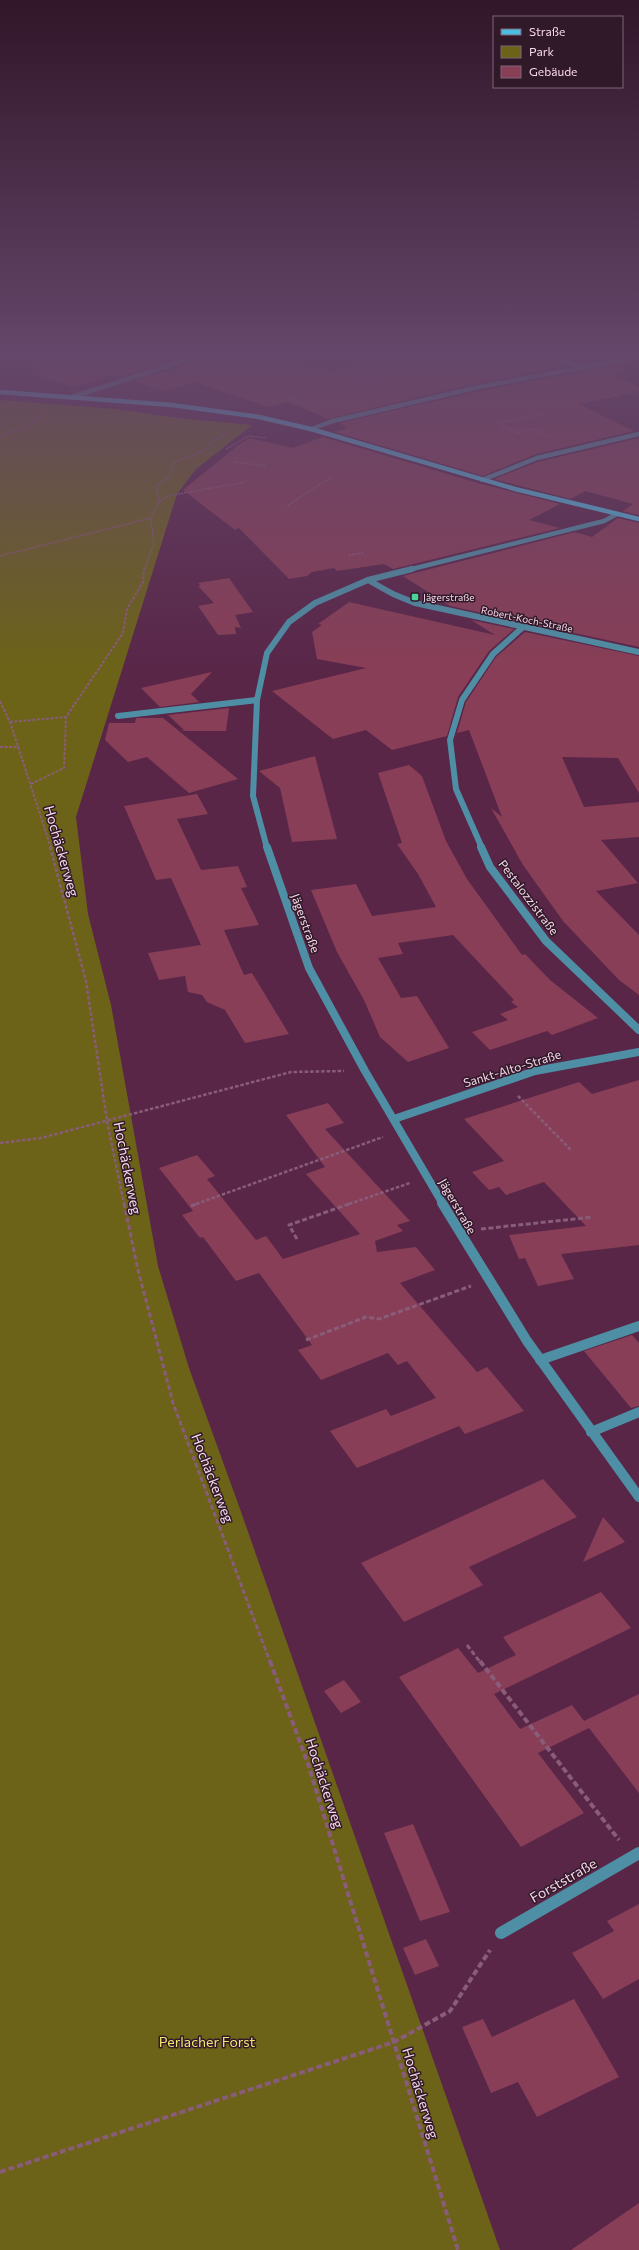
<svg xmlns="http://www.w3.org/2000/svg" width="639" height="2250" font-family="Commissioner,sans-serif">
<style>
.green{fill:#6c6318}
.building{fill:#883e56}
.lines{fill:none;stroke-linecap:round;stroke-linejoin:round}
.path-far4{stroke:#895c7a;stroke-width:1.5;stroke-dasharray:2 1;stroke-linecap:butt}
.path-far3{stroke:#895c7a;stroke-width:2;stroke-dasharray:3 1.5;stroke-linecap:butt}
.path-far2{stroke:#895c7a;stroke-width:2.5;stroke-dasharray:3.5 2;stroke-linecap:butt}
.path-far1{stroke:#895c7a;stroke-width:3;stroke-dasharray:5 2.5;stroke-linecap:butt}
.path{stroke:#895c7a;stroke-width:4;stroke-dasharray:6 3;stroke-linecap:butt}
.service-far1{stroke:#4e8fa5;stroke-width:6}
.service{stroke:#4e8fa5;stroke-width:10}
.minor-far4{stroke:#4e8fa5;stroke-width:4.5}
.minor-far3{stroke:#4e8fa5;stroke-width:6}
.minor-far2{stroke:#4e8fa5;stroke-width:8}
.minor-far1{stroke:#4e8fa5;stroke-width:10}
.minor{stroke:#4e8fa5;stroke-width:12}
.secondary{stroke:#4ebee0;stroke-width:4.5}
.poi-dot{fill:#4cd39a;stroke:#301928;stroke-width:1.5}
.labels{text-anchor:middle;dominant-baseline:central;stroke-width:3;stroke-linejoin:round;paint-order:stroke}
.far-poi-label{font-size:10px;fill:#f8d8eb;stroke:#301928;text-anchor:start}
.far-street-label{font-size:10px;fill:#f8d8eb;stroke:#301928}
.street-label{font-size:12px;fill:#f8d8eb;stroke:#301928}
.near-street-label{font-size:14px;fill:#f8d8eb;stroke:#301928}
.near-park-label{font-size:14px;fill:#f3e475;stroke:#301928}
</style>
<rect width="100%" height="100%" fill="#592648"/>
<path class="green" d="M0,400L115,409L178,418L252,425L196,469L177,494L76,817L88,914L111,1005L158,1266L189,1368L240,1509L500,2250H0Z"/>
<path class="building" d="M64,353H132L164,363L121,377L113,375L73,387L28,373L42,369L27,365Z
M229,353H267L331,371L390,353H402L429,362L472,353H545L547,356L569,366L478,383L328,419L289,402L268,407L194,382L164,391L133,381Z
M558,353H590L604,360L581,364Z
M616,365L628,371L611,374L639,387V392L579,404L634,431L536,454L483,476L335,432L348,428L339,423L480,391Z
M323,437L481,484L560,504L529,520L560,528L393,569L384,564L337,571L334,568L312,572L307,576L289,579L239,528L235,530L183,490L238,445L250,438L293,448Z
M639,438V515L623,511L633,504L585,491L571,499L494,479L538,462Z
M618,518L639,523V647L450,606L403,576L575,532L592,537Z
M229,578L253,612L235,615L241,628L235,627L236,634L218,635L198,606L214,603L198,586H201L198,583Z
M349,602L495,635L471,620L514,629L489,651L458,697L447,736L392,750L366,730L333,739L272,691L366,668L317,659L312,632L322,625L318,624Z
M525,632L639,656V793L618,758L562,757L584,807L639,802V837L601,840L638,883L596,891L639,935V995L619,980L563,921L523,865L491,808L502,817L469,730L457,733L466,702L496,657Z
M212,672L191,694L199,702L160,707L141,688Z
M229,708L226,731H182L184,730L168,715Z
M136,718H163L238,779L189,793L147,757L128,762L105,740L109,723H135Z
M315,756L337,839L292,842L280,788L259,771Z
M409,765L422,776L446,841L467,879L522,955L525,954L550,980L598,1018L552,1035L547,1031L490,1050L472,1032L508,1020L500,1014L518,1007L511,1002L514,1000L453,935L398,943L403,954L378,958L401,998L417,996L449,1048L408,1062L380,1037L364,1000L337,952L311,890L356,884L372,916L436,907L418,874L397,844L402,843L378,773Z
M197,794L208,814L177,819L201,870L238,866L247,887L241,888L259,925L224,930L244,975L252,973L289,1034L245,1043L225,1010L207,1002L202,995L188,992L185,976L159,980L148,953L201,945L171,878L156,880L124,806Z
M639,1080V1245L561,1254L574,1279L538,1286L525,1258L519,1259L509,1235L586,1226L544,1182L506,1195L499,1187L489,1190L472,1172L504,1161L464,1119L579,1082L592,1094Z
M328,1103L344,1123L325,1129L410,1221L397,1225L403,1231L375,1241L377,1252L416,1247L435,1270L400,1283L477,1372L487,1367L524,1411L465,1434L459,1426L357,1468L330,1431L386,1409L391,1416L436,1398L407,1361L398,1365L388,1353L321,1380L298,1350L312,1345L259,1273L236,1281L203,1237L200,1238L182,1215L193,1211L159,1168L197,1155L215,1176L207,1179L256,1240L266,1236L283,1259L360,1234L306,1174L325,1167L286,1115Z
M632,1335L639,1343V1406L631,1408L584,1351Z
M543,1479L577,1517L469,1567L483,1585L404,1622L361,1563Z
M603,1517L625,1542L583,1562Z
M601,1592L631,1628L494,1694L520,1729L572,1705L584,1721L639,1694V1793L589,1728L538,1753L584,1813L521,1847L399,1677L458,1648L478,1673L516,1655L503,1637Z
M344,1680L361,1702L341,1713L324,1691Z
M413,1824L450,1912L420,1921L384,1833Z
M639,1904V1979L603,1999L572,1953L614,1931L607,1921Z
M426,1939L439,1966L415,1975L403,1948Z
M574,1999L619,2077L537,2117L518,2082L491,2093L462,2027L483,2019L492,2037Z
M639,2203V2250H571Z"/>
<g class="lines">
<path class="path-far4" d="M494,353L514,362
M437,367L453,375
M402,373L421,382
M591,384L620,397
M328,402L310,406L289,397L367,378L379,384
M543,414L498,423L517,433L534,429L550,437
M0,436L29,426L45,413
M226,449L249,436L266,438
M234,462L266,466
M159,502L168,496L245,482
M288,505L332,477
M349,555L363,553
M0,556L151,518L159,502L156,486C166,480 173,475 173,463L205,450L211,442L230,431
M144,570L154,544L151,518"/>
<path class="path-far3" d="M0,701L11,725L51,848
M10,722L66,717L123,633L127,609L143,582L144,569
M0,747H19
M31,784L64,768L66,717"/>
<path class="path-far2" d="M50,847L86,981L107,1121L124,1204
M518,1096L572,1151
M0,1143L41,1138L291,1072L344,1071
M196,1204L383,1137
M349,1204L410,1183"/>
<path class="path-far1" d="M124,1203L138,1270L173,1403L270,1662
M191,1206L199,1203
M481,1229L593,1217
M297,1239L289,1225L352,1203
M306,1340L366,1317L379,1319L471,1286
M467,1645L480,1662"/>
<path class="path" d="M270,1661L308,1764L458,2250
M480,1661L619,1840
M0,2172L394,2042L450,2011L490,1950"/>
<path class="service-far1" d="M118,716L257,700"/>
<path class="service" d="M540,1360L639,1326
M591,1432L639,1412"/>
<path class="minor-far4" d="M549,353L581,368
M72,397L208,353
M311,429L333,421L479,387L639,357
M482,480L537,458L639,434
M408,570L604,521L617,514"/>
<path class="minor-far3" d="M368,580L393,594L415,603L639,652
M267,848L253,796L257,700L267,653L289,622L315,603L368,580L412,569
M482,848L456,789L450,740L462,700L493,654L523,627"/>
<path class="minor-far2" d="M267,847L309,968L365,1071L443,1204
M481,847L490,867L546,941L639,1030
M394,1119L535,1071L639,1052"/>
<path class="minor-far1" d="M442,1203L527,1341L639,1497"/>
<path class="minor" d="M501,1933L639,1853"/>
<path class="secondary" d="M0,392L172,405L259,417L311,429L515,489L639,519"/>
</g>
<linearGradient id="sky" x2="0" y2="1"><stop stop-color="#311528"/><stop offset="0.53" stop-color="#64476a"/><stop offset="1" stop-color="#64476a" stop-opacity="0"/></linearGradient>
<rect width="639" height="668" fill="url(#sky)"/>
<rect class="poi-dot" x="411" y="593" width="8" height="8" rx="2"/>
<g class="labels">
<g class="far-poi-label">
<text x="423" y="597">Jägerstraße</text>
</g>
<g class="far-street-label">
<text transform="translate(527 619) rotate(12)">Robert-Koch-Straße</text>
</g>
<g class="street-label">
<text transform="translate(529 897) rotate(53)">Pestalozzistraße</text>
<text transform="translate(306 923) rotate(70)">Jägerstraße</text>
<text transform="translate(512 1068) rotate(-17)">Sankt-Alto-Straße</text>
<text transform="translate(458 1206) rotate(60)">Jägerstraße</text>
</g>
<g class="near-street-label">
<text transform="translate(62 851) rotate(74)">Hochäckerweg</text>
<text transform="translate(128 1168) rotate(79)">Hochäckerweg</text>
<text transform="translate(213 1478) rotate(69)">Hochäckerweg</text>
<text transform="translate(325 1783) rotate(72)">Hochäckerweg</text>
<text transform="translate(563 1880) rotate(-30)">Forststraße</text>
<text transform="translate(421 2093) rotate(73)">Hochäckerweg</text>
</g>
<g class="near-park-label">
<text x="207" y="2041">Perlacher Forst</text>
</g>
</g>
<rect x="493" y="16" width="130" height="72" fill="#301928" stroke="#806576"/>
<rect x="501" y="29" width="20" height="6" fill="#4ebee0" stroke="#806576"/>
<text x="529" y="36" font-size="12" fill="#f8d8eb">Straße</text>
<rect x="501" y="46" width="20" height="12" fill="#6c6318" stroke="#806576"/>
<text x="529" y="56" font-size="12" fill="#f8d8eb">Park</text>
<rect x="501" y="66" width="20" height="12" fill="#883e56" stroke="#806576"/>
<text x="529" y="76" font-size="12" fill="#f8d8eb">Gebäude</text>
</svg>
